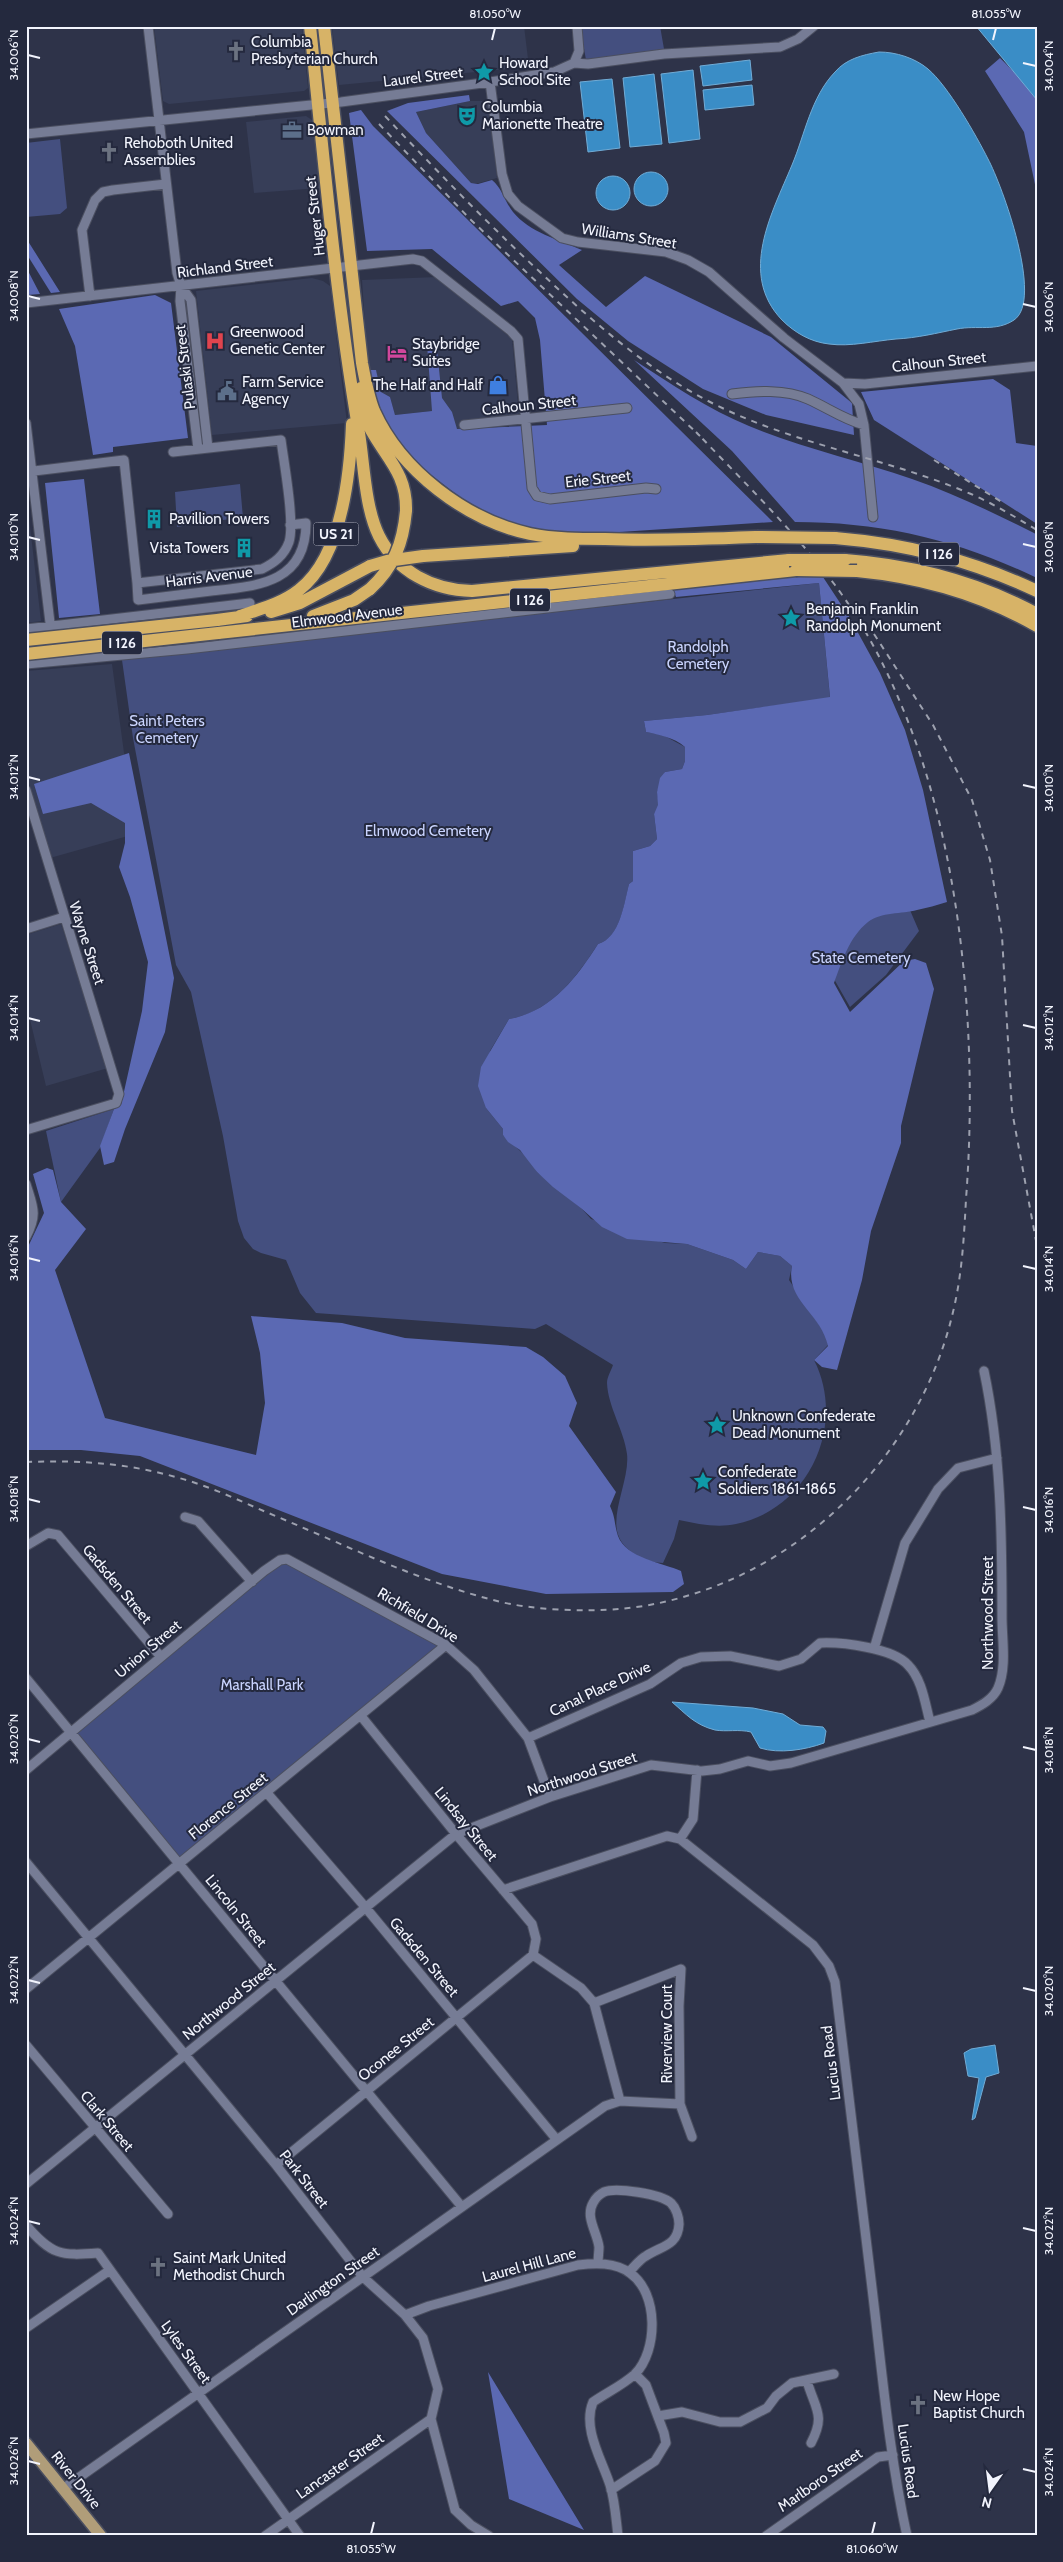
<svg xmlns="http://www.w3.org/2000/svg" width="1063" height="2562" font-family="Cabin,sans-serif">
<style>
.built{fill:#373e58}
.green{fill:#444f7f}
.forest{fill:#5b69b3}
.water{fill:#3a8dc6;stroke:#71acd6}
.lines{fill:none;stroke-linecap:round;stroke-linejoin:round}
.minor-casing{stroke:#4b4f60;stroke-width:11}
.major-casing{stroke:#4b4f60;stroke-width:14}
.highway-casing{stroke:#4b4f60;stroke-width:15}
.minor{stroke:#767c95;stroke-width:9}
.major{stroke:#b09d79;stroke-width:11}
.highway{stroke:#d7b367;stroke-width:12}
.rail{stroke:#9da1af;stroke-width:2;stroke-dasharray:6 6;stroke-linecap:butt}
.highway-bridge-casing{stroke:#4b4f60;stroke-width:15;stroke-linecap:butt}
.highway-bridge{stroke:#d7b367;stroke-width:12}
.ticks{fill:none;stroke:#f2f4fd;stroke-width:2}
.labels{text-anchor:middle;dominant-baseline:central;stroke-width:4;stroke-linejoin:round;paint-order:stroke}
.shield{fill:#24293e;stroke:#b4b7c4;stroke-width:1}
.shield-label{font-size:14px;font-weight:bold;fill:#f2f4fd}
.poi-label{font-size:15px;fill:#f2f4fd;stroke:#24293e;text-anchor:start}
.street-label{font-size:15px;fill:#f2f4fd;stroke:#24293e}
.park-label{font-size:15px;fill:#cad4fe;stroke:#24293e}
.neatline{fill:none;stroke:#f2f4fd;stroke-width:2}
.ticks-label{font-size:12px;text-anchor:middle;fill:#f2f4fd}
</style>
<rect width="100%" height="100%" fill="#2e3349"/>
<path class="built" d="M154,26H302L308,88L304,91L169,104L163,101Z
M332,26H524L529,67L339,85Z
M470,101H488L497,178L479,183H471L426,133L416,112Z
M306,116L312,120L319,188L254,193L246,122Z
M437,277L512,339L520,426L457,429L432,411L395,415L390,397L381,392L376,371L368,370L362,280Z
M312,278L323,281L330,286L347,423L212,435L196,291Z
M26,492L41,621L26,623Z
M112,664L135,834L50,858L26,774V671Z
M61,924L108,1068L46,1086L26,1003V935Z"/>
<path class="green" d="M580,26H660L664,49L586,60Z
M60,139L67,208L60,214L26,217V143Z
M240,484L243,518L235,521L232,519L223,520L219,517L202,519L199,523L177,527L175,492Z
M819,583L830,698L707,715L644,721L646,732L663,735L685,747V761L682,769L665,772L657,792L659,805L654,814L657,839L650,846L633,851V881L629,884C624,904 620,938 598,944C576,978 551,1012 509,1019L490,1051L486,1108L503,1129V1135L530,1160L537,1172L582,1209L591,1219L665,1243L687,1244L733,1260L746,1269L758,1252L780,1256L792,1266L789,1280L826,1335L828,1345L814,1360C847,1425 809,1509 736,1524C717,1528 698,1524 679,1520L674,1539L663,1563C648,1563 625,1552 619,1537C609,1515 630,1479 627,1454C624,1430 608,1407 607,1383C607,1377 611,1371 613,1365L546,1324L535,1329L316,1313L300,1293L286,1260L261,1253L253,1249L244,1238L238,1221L223,1136L191,992L176,965L133,738L122,660Z
M903,894L919,931L886,975L850,1007L818,951Z
M114,1109L100,1148L61,1202L46,1131Z
M280,1560L446,1645L179,1863L71,1733Z"/>
<path class="forest" d="M1000,58L1020,78L1037,100V194L1024,132L985,71Z
M469,95L470,101L416,112L426,133L471,183L478,184L492,180C502,188 505,202 513,212C529,232 559,240 582,250L559,265L606,307L645,276L771,337L852,403L854,435L766,415L703,389L628,341L577,299L387,111L408,103Z
M361,110L373,126L773,522L574,535L518,526L470,505L417,464L400,446L376,407L368,370H376L381,392L390,397L395,415L432,411L427,344L436,340L442,398L452,412L457,429L547,425L540,340L535,318L518,301L501,306L432,249L367,251L349,113Z
M26,238L60,292L51,293L26,253Z
M26,267L40,294L27,295Z
M155,295L171,303L188,438L113,447V452L93,455L75,346L59,309Z
M634,360C671,384 708,409 749,426C802,448 858,460 912,479C955,494 994,513 1034,533L1037,535V578C958,540 882,522 795,522L732,451Z
M993,379L1010,390L1016,443L1037,446V524L874,420L861,392Z
M84,479L100,614L59,618L45,483Z
M774,574H821L850,618L880,673L905,730L923,790L947,902C937,905 927,908 917,910C902,914 881,912 868,922C849,937 842,962 834,983L850,1012L904,961L915,959L926,963L934,989L901,1126V1143L871,1231L862,1280L837,1370L822,1367L814,1360L828,1346C821,1313 785,1300 792,1266L780,1256L758,1252L746,1269L733,1260L687,1244L627,1239L602,1227L582,1209L553,1187L537,1172L520,1150L508,1142L503,1135V1129L486,1108L478,1086L481,1067L509,1019C551,1012 577,977 598,944C620,938 624,903 629,884L633,881V851L650,846L657,839L654,814L658,805L657,792L660,778L665,772L682,769L685,761V747C673,737 660,735 646,732L644,721L707,715L830,697L819,583L676,597L672,588Z
M129,753L174,978L165,1032L125,1129L114,1162L104,1165L100,1146L114,1109L121,1105L142,1011L148,962L130,897L119,867L125,843V823L91,803L43,814L34,784Z
M47,1168L53,1170L61,1202L86,1229L55,1270L105,1418L256,1455L265,1403L260,1353L251,1316L342,1323L405,1338L526,1347L543,1357L565,1376L577,1403L569,1426L616,1492L610,1506C616,1519 614,1524 618,1536C626,1558 663,1563 681,1571L684,1584L673,1592L546,1594L442,1574L140,1456L81,1450H26V1251L44,1213L33,1174Z
M488,2372L584,2530L509,2499Z"/>
<path class="water" d="M976,26H1034L1037,30V100Z
M879,52C896,52 915,58 928,69C948,86 976,135 988,159C1002,185 1044,300 1014,320C996,332 977,325 957,329C937,333 917,338 896,339C874,341 850,347 829,344C811,342 795,333 782,320C738,274 772,213 792,165C805,134 811,97 835,72C846,59 862,55 879,52Z
M750,60L752,80L703,86L700,66Z
M693,70L700,139L669,143L661,74Z
M654,74L662,144L630,147L623,78Z
M612,79L620,148L588,152L580,82Z
M752,85L754,105L705,110L703,90Z
M634 189a17 17 0 1 1 34 0a17 17 0 1 1-34 0Z
M596 193a17 17 0 1 1 34 0a17 17 0 1 1-34 0Z
M672,1702L753,1708L783,1714L800,1725L823,1727L826,1731L824,1743C805,1750 779,1754 760,1748L751,1732C739,1729 726,1732 715,1730C695,1725 686,1714 672,1702Z
M995,2045L999,2073L986,2077L975,2118L972,2120L979,2078L968,2076L964,2053L971,2049Z"/>
<g class="lines">
<defs>
<path id="minor" d="M148,26L177,273L181,286L191,300L208,448
M574,63L579,51L577,26
M490,82L502,174L508,194L518,206L562,238L578,242L666,252L688,260L709,272L784,338L843,383L859,404L864,425L873,517
M26,134L341,102L490,82L554,72L574,63L588,64L664,54L780,47L798,39L814,26
M181,286L180,301L198,449
M90,296L82,230L95,200L103,192L113,190L166,184
M26,303L413,259L422,261L511,331L518,339L532,488L537,496L550,499L646,488L656,489
M843,383L865,384L1037,366
M732,394C757,391 785,389 808,399C828,408 843,419 864,425
M26,423L51,631
M464,425L627,408
M26,472L124,460L137,583L262,569C274,563 284,556 289,542C295,523 284,463 281,440L173,452
M137,583L138,600C162,597 186,594 211,591C258,586 306,583 306,523L290,525
M26,629L250,603
M26,664L187,649L670,594
M26,790L119,1094L116,1103L26,1130
M26,929L64,917
M26,1184C33,1207 38,1214 26,1237
M185,1517L198,1521L252,1582
M26,1546L48,1533L58,1535L161,1657
M874,1649L905,1543L938,1489L958,1468L997,1458
M26,1678L462,2207
M361,1716L456,1834L532,1924L536,1939L533,1955
M528,1738L650,1684L681,1663L701,1657L730,1656L779,1666L801,1659L820,1643C842,1642 893,1648 908,1665C922,1679 925,1703 930,1722
M26,1770L264,1571L280,1560L287,1559L446,1645L474,1670L528,1738L550,1797
M267,1793L366,1908L557,2140
M680,1839L693,1819L697,1770
M26,1862L276,2165L363,2277L405,2315L423,2338L438,2389L431,2419L455,2510L471,2525L489,2536
M503,1890L667,1836L680,1839L813,1945L829,1966L835,1982C847,2084 859,2186 872,2288C882,2371 889,2454 907,2536
M533,1955L581,1988L594,2003L620,2101
M26,1989L446,1645
M594,2003L681,1969L679,2006L680,2104L692,2137
M26,2045L168,2214
M276,2165L533,1955
M26,2184L456,1834L550,1797L651,1765L702,1771L720,1769L748,1761L770,1766L791,1763L972,1710C982,1705 993,1699 998,1688C1007,1667 1002,1640 1002,1617C1002,1535 1001,1452 984,1371
M26,2225C51,2255 61,2256 98,2253L300,2536
M598,2263C598,2258 599,2252 599,2247C597,2232 585,2217 593,2203C595,2199 600,2194 604,2192C616,2187 661,2194 671,2203C676,2208 679,2217 679,2224C678,2246 661,2246 646,2256C640,2259 634,2267 629,2272
M405,2315L429,2306L578,2265C595,2263 615,2262 630,2273C659,2293 658,2351 635,2374C623,2385 606,2393 593,2402C582,2428 602,2460 610,2485C615,2501 616,2519 618,2536
M26,2328L110,2270
M807,2381C815,2409 826,2415 811,2443
M658,2416L682,2412L720,2422H740L767,2408L776,2396L792,2383L834,2374
M64,2488L605,2106L620,2101L680,2104
M611,2490L655,2461L666,2443L664,2433L646,2385L635,2374
M265,2536L431,2419
M766,2536L878,2457L893,2455"/>
<path id="major" d="M26,2443L101,2536"/>
<path id="highway" d="M310,26C324,162 336,298 359,433C364,464 365,508 379,536C397,572 433,590 472,591L789,560
M324,26L362,363C365,379 368,396 374,411C401,471 466,520 530,534C555,539 580,539 605,539C656,541 706,539 757,537
M361,388C362,402 364,417 371,430C387,459 407,474 406,511
M835,538C907,544 971,560 1037,591
M423,556L573,546
M845,560C911,565 978,582 1037,614
M857,571C920,577 981,594 1037,626
M271,612L300,603L370,566
M240,616C260,609 281,604 299,590C342,557 350,476 352,424
M313,616L354,600L370,589
M217,620L247,616
M218,633L796,570"/>
</defs>
<use href="#minor" class="minor-casing"/>
<use href="#major" class="major-casing"/>
<use href="#highway" class="highway-casing"/>
<use href="#minor" class="minor"/>
<use href="#major" class="major"/>
<use href="#highway" class="highway"/>
<path class="rail" d="M385,116C436,170 487,223 541,273C593,322 650,372 714,404C796,445 887,458 971,494C994,504 1015,517 1037,530
M379,124L471,220L700,436
M934,460L1005,504
M874,634L933,725L972,800L990,860L1002,936L1012,1111L1037,1246
M26,1462C79,1460 128,1463 179,1478C209,1486 238,1500 266,1512C341,1543 417,1581 497,1601C531,1610 585,1612 620,1609C780,1594 917,1467 953,1312C962,1275 964,1237 966,1199C978,1042 963,848 900,702C883,661 861,620 835,585C793,530 743,481 696,432"/>
<defs>
<path id="highway-bridge" d="M757,537L835,538
M789,560H845
M370,566L387,561L423,556
M796,570L857,571
M370,589C394,567 403,543 406,511
M26,640L217,620
M26,654L218,633"/>
</defs>
<use href="#highway-bridge" class="highway-bridge-casing"/>
<use href="#highway-bridge" class="highway-bridge"/>
</g>
<path class="ticks" d="M492,40L495,28M993,40L996,28M28,55L40,58M1023,63L1036,66M28,296L40,299M1023,304L1036,307M28,537L40,540M1023,544L1036,547M28,777L40,780M1023,785L1036,788M28,1018L40,1021M1023,1025L1036,1028M28,1258L40,1261M1023,1266L1036,1269M28,1499L40,1502M1023,1507L1036,1510M28,1739L40,1742M1023,1747L1036,1750M28,1980L40,1983M1023,1988L1036,1991M28,2221L40,2224M1023,2228L1036,2231M28,2461L40,2464M1023,2469L1036,2472M371,2534L374,2522M872,2534L875,2522"/>
<defs>
<symbol id="church-bare" viewBox="-9 -9 18 18"><path d="M-1.2-6h2.4v3.5h3.3v2.4h-3.3V6h-2.4V-.1h-3.3v-2.4h3.3Z" fill="#6b7280" stroke="#24293e" stroke-width="2.5" paint-order="stroke"/></symbol>
<symbol id="sight-bare" viewBox="-9 -9 18 18"><path d="M0-6L1.8-2.2L6-1.7L2.9 1.2L3.7 5.4L0 3.3L-3.7 5.4L-2.9 1.2L-6-1.7L-1.8-2.2Z" fill="#0f9aa8" stroke="#24293e" stroke-width="2.5" paint-order="stroke"/></symbol>
<symbol id="theatre-bare" viewBox="-9 -9 18 18"><path d="M-5-5.5Q0-4 5-5.5V0Q5 5 0 6Q-5 5-5 0ZM-3.3-2.5H-1v1.5H-3.3ZM1-2.5H3.3v1.5H1ZM-2.8 1Q0 5.5 2.8 1Z" fill="#0f9aa8" stroke="#24293e" stroke-width="2.5" paint-order="stroke"/></symbol>
<symbol id="office-bare" viewBox="-9 -9 18 18"><path d="M-6-3h4V-5.5h4V-3h4V5H-6ZM-1-4.5V-3h2v-1.5ZM-6 0V1H6V0Z" fill="#5c6f8a" stroke="#24293e" stroke-width="2.5" paint-order="stroke"/></symbol>
<symbol id="hospital-bare" viewBox="-9 -9 18 18"><path d="M-5-5h3v3.5h4V-5h3V5h-3V1.5h-4V5h-3Z" fill="#e0444e" stroke="#24293e" stroke-width="2.5" paint-order="stroke"/></symbol>
<symbol id="hotel-bare" viewBox="-9 -9 18 18"><path d="M-6-4.5h1.5V1H6V5H4.5V3h-9V5H-6ZM-4 0a1.8 1.8 0 1 1 3.6 0ZM.5 0V-2.5h3Q6-2.5 6 0Z" fill="#d1479c" stroke="#24293e" stroke-width="2.5" paint-order="stroke"/></symbol>
<symbol id="shop-bare" viewBox="-9 -9 18 18"><path d="M-5-2.5h2.3a2.7 3.5 0 0 1 5.4 0H5L5.5 6h-11ZM-1.5-2.5h3a1.5 2.3 0 0 0-3 0Z" fill="#3f7fe0" stroke="#24293e" stroke-width="2.5" paint-order="stroke"/></symbol>
<symbol id="civic-bare" viewBox="-9 -9 18 18"><path d="M-.6-6.5H3V-4.5H.6V-3L4-1V1h2V6H-6V1h2V-1L-.6-3ZM-1.2 2.5V6h2.4V2.5Z" fill="#5c6f8a" stroke="#24293e" stroke-width="2.5" paint-order="stroke"/></symbol>
<symbol id="building-bare" viewBox="-9 -9 18 18"><path d="M-4-6H4V6H1V3H-1V6H-4ZM-2.5-4.3h1.7v1.8h-1.7ZM.8-4.3h1.7v1.8H.8ZM-2.5-1h1.7V.8h-1.7ZM.8-1h1.7V.8H.8Z" fill="#0f9aa8" stroke="#24293e" stroke-width="2.5" paint-order="stroke"/></symbol>
</defs>
<g fill-rule="evenodd">
<use href="#church-bare" x="222" y="37" width="28" height="28"/>
<use href="#sight-bare" x="470" y="58" width="28" height="28"/>
<use href="#theatre-bare" x="453" y="102" width="28" height="28"/>
<use href="#office-bare" x="278" y="116" width="28" height="28"/>
<use href="#church-bare" x="95" y="138" width="28" height="28"/>
<use href="#hospital-bare" x="201" y="327" width="28" height="28"/>
<use href="#hotel-bare" x="383" y="339" width="28" height="28"/>
<use href="#shop-bare" x="484" y="371" width="28" height="28"/>
<use href="#civic-bare" x="213" y="377" width="28" height="28"/>
<use href="#building-bare" x="140" y="505" width="28" height="28"/>
<use href="#building-bare" x="230" y="534" width="28" height="28"/>
<use href="#sight-bare" x="777" y="604" width="28" height="28"/>
<use href="#sight-bare" x="703" y="1411" width="28" height="28"/>
<use href="#sight-bare" x="689" y="1467" width="28" height="28"/>
<use href="#church-bare" x="144" y="2253" width="28" height="28"/>
<use href="#church-bare" x="904" y="2391" width="28" height="28"/>
</g>
<g class="labels">
<g class="shield">
<rect x="313.5" y="522.5" width="45" height="23" rx="4"/>
<rect x="919" y="542.5" width="40" height="23" rx="4"/>
<rect x="510" y="588.5" width="40" height="23" rx="4"/>
<rect x="102" y="631.5" width="40" height="23" rx="4"/>
</g>
<g class="shield-label">
<text x="336" y="534">US 21</text>
<text x="939" y="554">I 126</text>
<text x="530" y="600">I 126</text>
<text x="122" y="643">I 126</text>
</g>
<g class="poi-label">
<text x="251" y="42">Columbia<tspan x="251" dy="17">Presbyterian Church</tspan></text>
<text x="499" y="63">Howard<tspan x="499" dy="17">School Site</tspan></text>
<text x="482" y="107">Columbia<tspan x="482" dy="17">Marionette Theatre</tspan></text>
<text x="307" y="130">Bowman</text>
<text x="124" y="143">Rehoboth United<tspan x="124" dy="17">Assemblies</tspan></text>
<text x="230" y="332">Greenwood<tspan x="230" dy="17">Genetic Center</tspan></text>
<text x="412" y="344">Staybridge<tspan x="412" dy="17">Suites</tspan></text>
<text x="242" y="382">Farm Service<tspan x="242" dy="17">Agency</tspan></text>
<text x="483" y="385" text-anchor="end">The Half and Half</text>
<text x="169" y="519">Pavillion Towers</text>
<text x="229" y="548" text-anchor="end">Vista Towers</text>
<text x="806" y="609">Benjamin Franklin<tspan x="806" dy="17">Randolph Monument</tspan></text>
<text x="732" y="1416">Unknown Confederate<tspan x="732" dy="17">Dead Monument</tspan></text>
<text x="718" y="1472">Confederate<tspan x="718" dy="17">Soldiers 1861-1865</tspan></text>
<text x="173" y="2258">Saint Mark United<tspan x="173" dy="17">Methodist Church</tspan></text>
<text x="933" y="2396">New Hope<tspan x="933" dy="17">Baptist Church</tspan></text>
</g>
<g class="street-label">
<text transform="translate(423 77) rotate(-7)">Laurel Street</text>
<text transform="translate(315 216) rotate(-97)">Huger Street</text>
<text transform="translate(629 236) rotate(9)">Williams Street</text>
<text transform="translate(225 267) rotate(-7)">Richland Street</text>
<text transform="translate(939 362) rotate(-6)">Calhoun Street</text>
<text transform="translate(185 367) rotate(-97)">Pulaski Street</text>
<text transform="translate(529 405) rotate(-6)">Calhoun Street</text>
<text transform="translate(598 479) rotate(-6)">Erie Street</text>
<text transform="translate(209 577) rotate(-7)">Harris Avenue</text>
<text transform="translate(347 616) rotate(-7)">Elmwood Avenue</text>
<text transform="translate(87 943) rotate(72)">Wayne Street</text>
<text transform="translate(117 1584) rotate(50)">Gadsden Street</text>
<text transform="translate(988 1613) rotate(-90)">Northwood Street</text>
<text transform="translate(418 1615) rotate(31)">Richfield Drive</text>
<text transform="translate(148 1649) rotate(-40)">Union Street</text>
<text transform="translate(600 1689) rotate(-25)">Canal Place Drive</text>
<text transform="translate(582 1774) rotate(-18)">Northwood Street</text>
<text transform="translate(228 1806) rotate(-39)">Florence Street</text>
<text transform="translate(466 1824) rotate(51)">Lindsay Street</text>
<text transform="translate(236 1911) rotate(51)">Lincoln Street</text>
<text transform="translate(424 1957) rotate(50)">Gadsden Street</text>
<text transform="translate(229 2001) rotate(-39)">Northwood Street</text>
<text transform="translate(667 2034) rotate(-90)">Riverview Court</text>
<text transform="translate(396 2049) rotate(-39)">Oconee Street</text>
<text transform="translate(831 2063) rotate(-97)">Lucius Road</text>
<text transform="translate(107 2121) rotate(50)">Clark Street</text>
<text transform="translate(304 2179) rotate(52)">Park Street</text>
<text transform="translate(529 2265) rotate(-15)">Laurel Hill Lane</text>
<text transform="translate(333 2281) rotate(-35)">Darlington Street</text>
<text transform="translate(186 2352) rotate(54)">Lyles Street</text>
<text transform="translate(908 2461) rotate(82)">Lucius Road</text>
<text transform="translate(340 2466) rotate(-35)">Lancaster Street</text>
<text transform="translate(76 2480) rotate(51)">River Drive</text>
<text transform="translate(820 2480) rotate(-35)">Marlboro Street</text>
</g>
<g class="park-label">
<text x="698" y="647">Randolph<tspan x="698" dy="17">Cemetery</tspan></text>
<text x="167" y="721">Saint Peters<tspan x="167" dy="17">Cemetery</tspan></text>
<text x="428" y="831">Elmwood Cemetery</text>
<text x="861" y="958">State Cemetery</text>
<text x="262" y="1685">Marshall Park</text>
</g>
</g>
<rect width="1063" height="2562" fill="none" stroke="#24293e" stroke-width="55"/>
<g transform="translate(990 2490) rotate(194)" stroke="#24293e" stroke-width="4" paint-order="stroke">
<path d="M0-4L9 19L0 12L-9 19Z" fill="#f2f4fd"/>
<text y="-8" font-size="14" font-weight="bold" text-anchor="middle" fill="#f2f4fd">N</text>
</g>
<rect x="28" y="28" width="1008" height="2506" class="neatline"/>
<g class="ticks-label">
<text x="495" y="18">81.050°W</text>
<text x="996" y="18">81.055°W</text>
<text transform="translate(14 55) rotate(-90)" y="4">34.006°N</text>
<text transform="translate(1049 66) rotate(-90)" y="4">34.004°N</text>
<text transform="translate(14 296) rotate(-90)" y="4">34.008°N</text>
<text transform="translate(1049 307) rotate(-90)" y="4">34.006°N</text>
<text transform="translate(14 537) rotate(-90)" y="4">34.010°N</text>
<text transform="translate(1049 547) rotate(-90)" y="4">34.008°N</text>
<text transform="translate(14 777) rotate(-90)" y="4">34.012°N</text>
<text transform="translate(1049 788) rotate(-90)" y="4">34.010°N</text>
<text transform="translate(14 1018) rotate(-90)" y="4">34.014°N</text>
<text transform="translate(1049 1028) rotate(-90)" y="4">34.012°N</text>
<text transform="translate(14 1258) rotate(-90)" y="4">34.016°N</text>
<text transform="translate(1049 1269) rotate(-90)" y="4">34.014°N</text>
<text transform="translate(14 1499) rotate(-90)" y="4">34.018°N</text>
<text transform="translate(1049 1510) rotate(-90)" y="4">34.016°N</text>
<text transform="translate(14 1739) rotate(-90)" y="4">34.020°N</text>
<text transform="translate(1049 1750) rotate(-90)" y="4">34.018°N</text>
<text transform="translate(14 1980) rotate(-90)" y="4">34.022°N</text>
<text transform="translate(1049 1991) rotate(-90)" y="4">34.020°N</text>
<text transform="translate(14 2221) rotate(-90)" y="4">34.024°N</text>
<text transform="translate(1049 2231) rotate(-90)" y="4">34.022°N</text>
<text transform="translate(14 2461) rotate(-90)" y="4">34.026°N</text>
<text transform="translate(1049 2472) rotate(-90)" y="4">34.024°N</text>
<text x="371" y="2553">81.055°W</text>
<text x="872" y="2553">81.060°W</text>
</g>
</svg>
